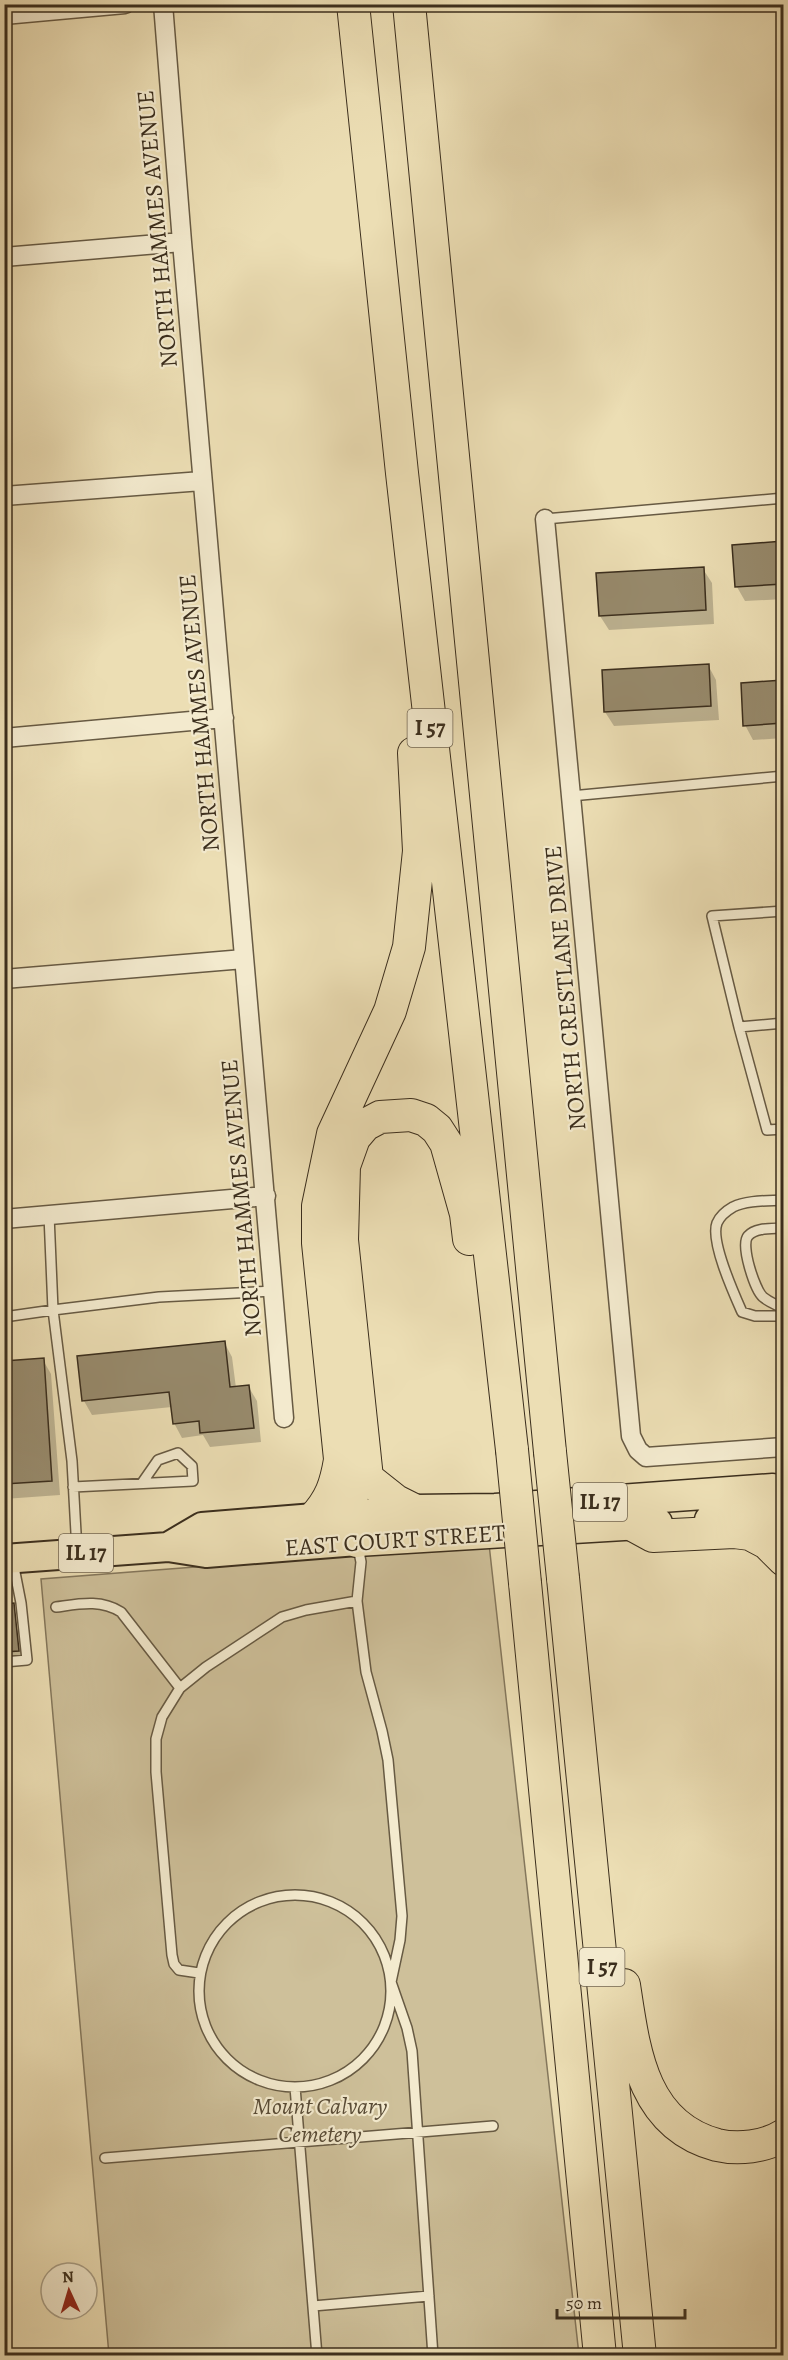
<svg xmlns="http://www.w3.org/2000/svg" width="788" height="2360" font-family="Alegreya,serif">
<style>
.green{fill:#cec09a;stroke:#84775c;stroke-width:1.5}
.shadow{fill:#0003}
.building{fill:#978a6c;stroke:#3b2e1d;stroke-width:1.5}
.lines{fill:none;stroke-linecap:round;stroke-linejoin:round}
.service-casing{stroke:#675a43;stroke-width:12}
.minor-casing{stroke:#675a43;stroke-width:21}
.primary-casing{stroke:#3b2e1d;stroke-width:32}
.trunk-casing{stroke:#3b2e1d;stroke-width:33}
.motorway-casing{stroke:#3b2e1d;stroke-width:34}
.service{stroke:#f3eace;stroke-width:9}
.minor{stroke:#f3eace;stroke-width:18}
.primary{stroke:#ecdeb4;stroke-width:28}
.trunk{stroke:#ecdeb4;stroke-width:30}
.motorway{stroke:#ecdeb4;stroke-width:32}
.motorway-bridge-casing{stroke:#3b2e1d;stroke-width:34;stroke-linecap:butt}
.motorway-bridge{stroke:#ecdeb4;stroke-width:32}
.labels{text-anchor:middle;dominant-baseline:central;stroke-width:4.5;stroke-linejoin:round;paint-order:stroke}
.shield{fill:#f3eace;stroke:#726652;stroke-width:1.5}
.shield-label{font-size:22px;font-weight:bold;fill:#3b2e1d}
.street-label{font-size:24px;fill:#3b2e1d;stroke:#f3eace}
.park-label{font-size:24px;font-style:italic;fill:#584b36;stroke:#f3eace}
</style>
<rect width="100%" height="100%" fill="#ecdeb4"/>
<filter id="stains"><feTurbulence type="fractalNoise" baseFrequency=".00333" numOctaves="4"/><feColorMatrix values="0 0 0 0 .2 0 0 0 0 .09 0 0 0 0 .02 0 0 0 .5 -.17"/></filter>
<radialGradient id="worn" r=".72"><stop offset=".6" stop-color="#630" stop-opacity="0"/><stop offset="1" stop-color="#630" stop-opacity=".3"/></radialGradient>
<path class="green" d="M489,1544L579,2355H109L41,1579Z"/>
<path class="shadow" d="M784,543V599L745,601L737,587L734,546Z
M703,569L712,583L714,624L609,630L600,616Z
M708,665L716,680L719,720L614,726L605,712Z
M784,682V738L753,740L745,725L742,684Z
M224,1342L232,1357L236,1388L248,1386L257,1401L261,1442L210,1447L203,1435L182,1438L174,1423L172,1407L92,1415L84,1401L79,1357Z
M4,1359L5,1362L43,1360L51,1374L60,1495L4,1499Z
M16,1627L22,1638L24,1661L4,1663V1628Z"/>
<path class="building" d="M783,541V584L735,587L732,545Z
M704,567L706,610L599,616L596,573Z
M709,664L711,706L604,712L602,670Z
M783,680V723L743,726L741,683Z
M225,1341L230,1387L249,1385L254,1428L200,1433L199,1421L173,1424L169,1392L82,1401L77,1356Z
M44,1358L52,1481L4,1484V1361Z
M14,1603L19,1651L4,1652V1604Z"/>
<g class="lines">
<defs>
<path id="service" d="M545,519L784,498
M571,796L784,776
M784,911L712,916L739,1027L784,1023
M739,1027L767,1130L784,1129
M784,1200C768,1201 747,1200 733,1207C726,1211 720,1216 717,1223C710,1241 734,1294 742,1312L755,1316H784
M784,1228C773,1229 756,1227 748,1236C740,1245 755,1290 763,1297C769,1302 777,1305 784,1309
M4,1317L53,1310L49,1215
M73,1487L193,1481L192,1466L178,1453L158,1460L142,1483
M358,1547L361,1562L357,1601L366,1672L382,1731L388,1760L402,1916L400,1940L391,1982L407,2028L412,2051L433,2356
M77,1551L72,1461L53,1310L159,1297L274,1291
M56,1607C79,1604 100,1599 121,1612L180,1688
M4,1662L27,1660L21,1603L13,1562
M199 1991a96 96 0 1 1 192 0a96 96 0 1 1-192 0Z
M199,1973L179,1970L174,1964L172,1955L156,1772V1739L162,1717L180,1688L206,1667L282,1617L306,1610L357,1601
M295,2087L317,2356
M105,2158L493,2126
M313,2306L429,2296"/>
<path id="minor" d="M163,4L182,242L284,1418
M4,15L125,4
M4,257L182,242
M4,496L202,481
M545,519L631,1436L638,1450L646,1457L784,1447
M4,738L224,718
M4,979L244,959
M4,1219L266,1196"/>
<path id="primary" d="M168,1547L202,1527L414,1510
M4,1559L168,1547L206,1553L357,1541"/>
<path id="trunk" d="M414,1510L495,1509L773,1489L784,1495
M710,1520L774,1517L784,1511
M357,1541L657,1523"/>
<path id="motorway" d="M353,4L402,473L512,1450
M409,4L550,1452
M414,1510L396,1501L367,1478L342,1240L344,1166L354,1138L365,1125L380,1117L411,1115L426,1120L437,1129L446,1143L466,1214L469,1239
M313,1519C331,1500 336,1484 340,1460
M631,1524L653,1536L734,1532L750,1534L767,1543L784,1560
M357,1541L355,1514L340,1459L318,1243V1206L333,1134L390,1011L409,947L419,851L414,753
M563,1578L640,2356
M525,1583L600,2356
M624,1985C634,2051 642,2125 717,2145C738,2150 765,2147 784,2135"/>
</defs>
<use href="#service" class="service-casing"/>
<use href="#minor" class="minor-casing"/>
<use href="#primary" class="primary-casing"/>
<use href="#trunk" class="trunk-casing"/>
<use href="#motorway" class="motorway-casing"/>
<use href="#service" class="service"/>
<use href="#minor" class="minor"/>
<use href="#primary" class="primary"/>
<use href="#trunk" class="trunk"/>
<use href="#motorway" class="motorway"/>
<defs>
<path id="motorway-bridge" d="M512,1450L525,1583
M550,1452L563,1578"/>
</defs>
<use href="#motorway-bridge" class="motorway-bridge-casing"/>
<use href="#motorway-bridge" class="motorway-bridge"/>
</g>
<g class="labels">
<g class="shield">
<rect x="407.5" y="709" width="45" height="38" rx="4.5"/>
<rect x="573" y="1483" width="54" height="38" rx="4.5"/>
<rect x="59" y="1534" width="54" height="38" rx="4.5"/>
<rect x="579.5" y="1948" width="45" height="38" rx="4.5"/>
</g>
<g class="shield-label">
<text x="430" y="728">I 57</text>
<text x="600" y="1502">IL 17</text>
<text x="86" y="1553">IL 17</text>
<text x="602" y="1967">I 57</text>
</g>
<g class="street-label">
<text transform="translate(157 229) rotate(-95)">NORTH HAMMES AVENUE</text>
<text transform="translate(199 713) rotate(-95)">NORTH HAMMES AVENUE</text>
<text transform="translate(565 988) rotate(-95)">NORTH CRESTLANE DRIVE</text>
<text transform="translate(241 1198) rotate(-95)">NORTH HAMMES AVENUE</text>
<text transform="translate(395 1540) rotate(-4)">EAST COURT STREET</text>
</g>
<g class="park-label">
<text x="320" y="2106">Mount Calvary<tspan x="320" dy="28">Cemetery</tspan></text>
</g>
</g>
<rect width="788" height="2360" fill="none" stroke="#ecdeb4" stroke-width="24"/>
<rect x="6" y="6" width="776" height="2348" fill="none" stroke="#3b2e1d" stroke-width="3"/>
<rect x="12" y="12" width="764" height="2336" fill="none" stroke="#3b2e1d" stroke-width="1.5"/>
<g transform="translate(69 2291) rotate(356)"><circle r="28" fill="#f3eace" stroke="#a99f87" stroke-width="1.5"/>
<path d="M0-4.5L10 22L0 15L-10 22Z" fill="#8f2418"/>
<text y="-9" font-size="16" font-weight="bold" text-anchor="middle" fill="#3b2e1d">N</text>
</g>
<path d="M557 2309v9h128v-9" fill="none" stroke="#3b2e1d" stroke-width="3"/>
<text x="566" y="2309" font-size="18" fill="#3b2e1d" stroke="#f3eace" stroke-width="4.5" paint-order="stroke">50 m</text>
<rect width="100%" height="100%" filter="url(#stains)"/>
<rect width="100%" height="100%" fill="url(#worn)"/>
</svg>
